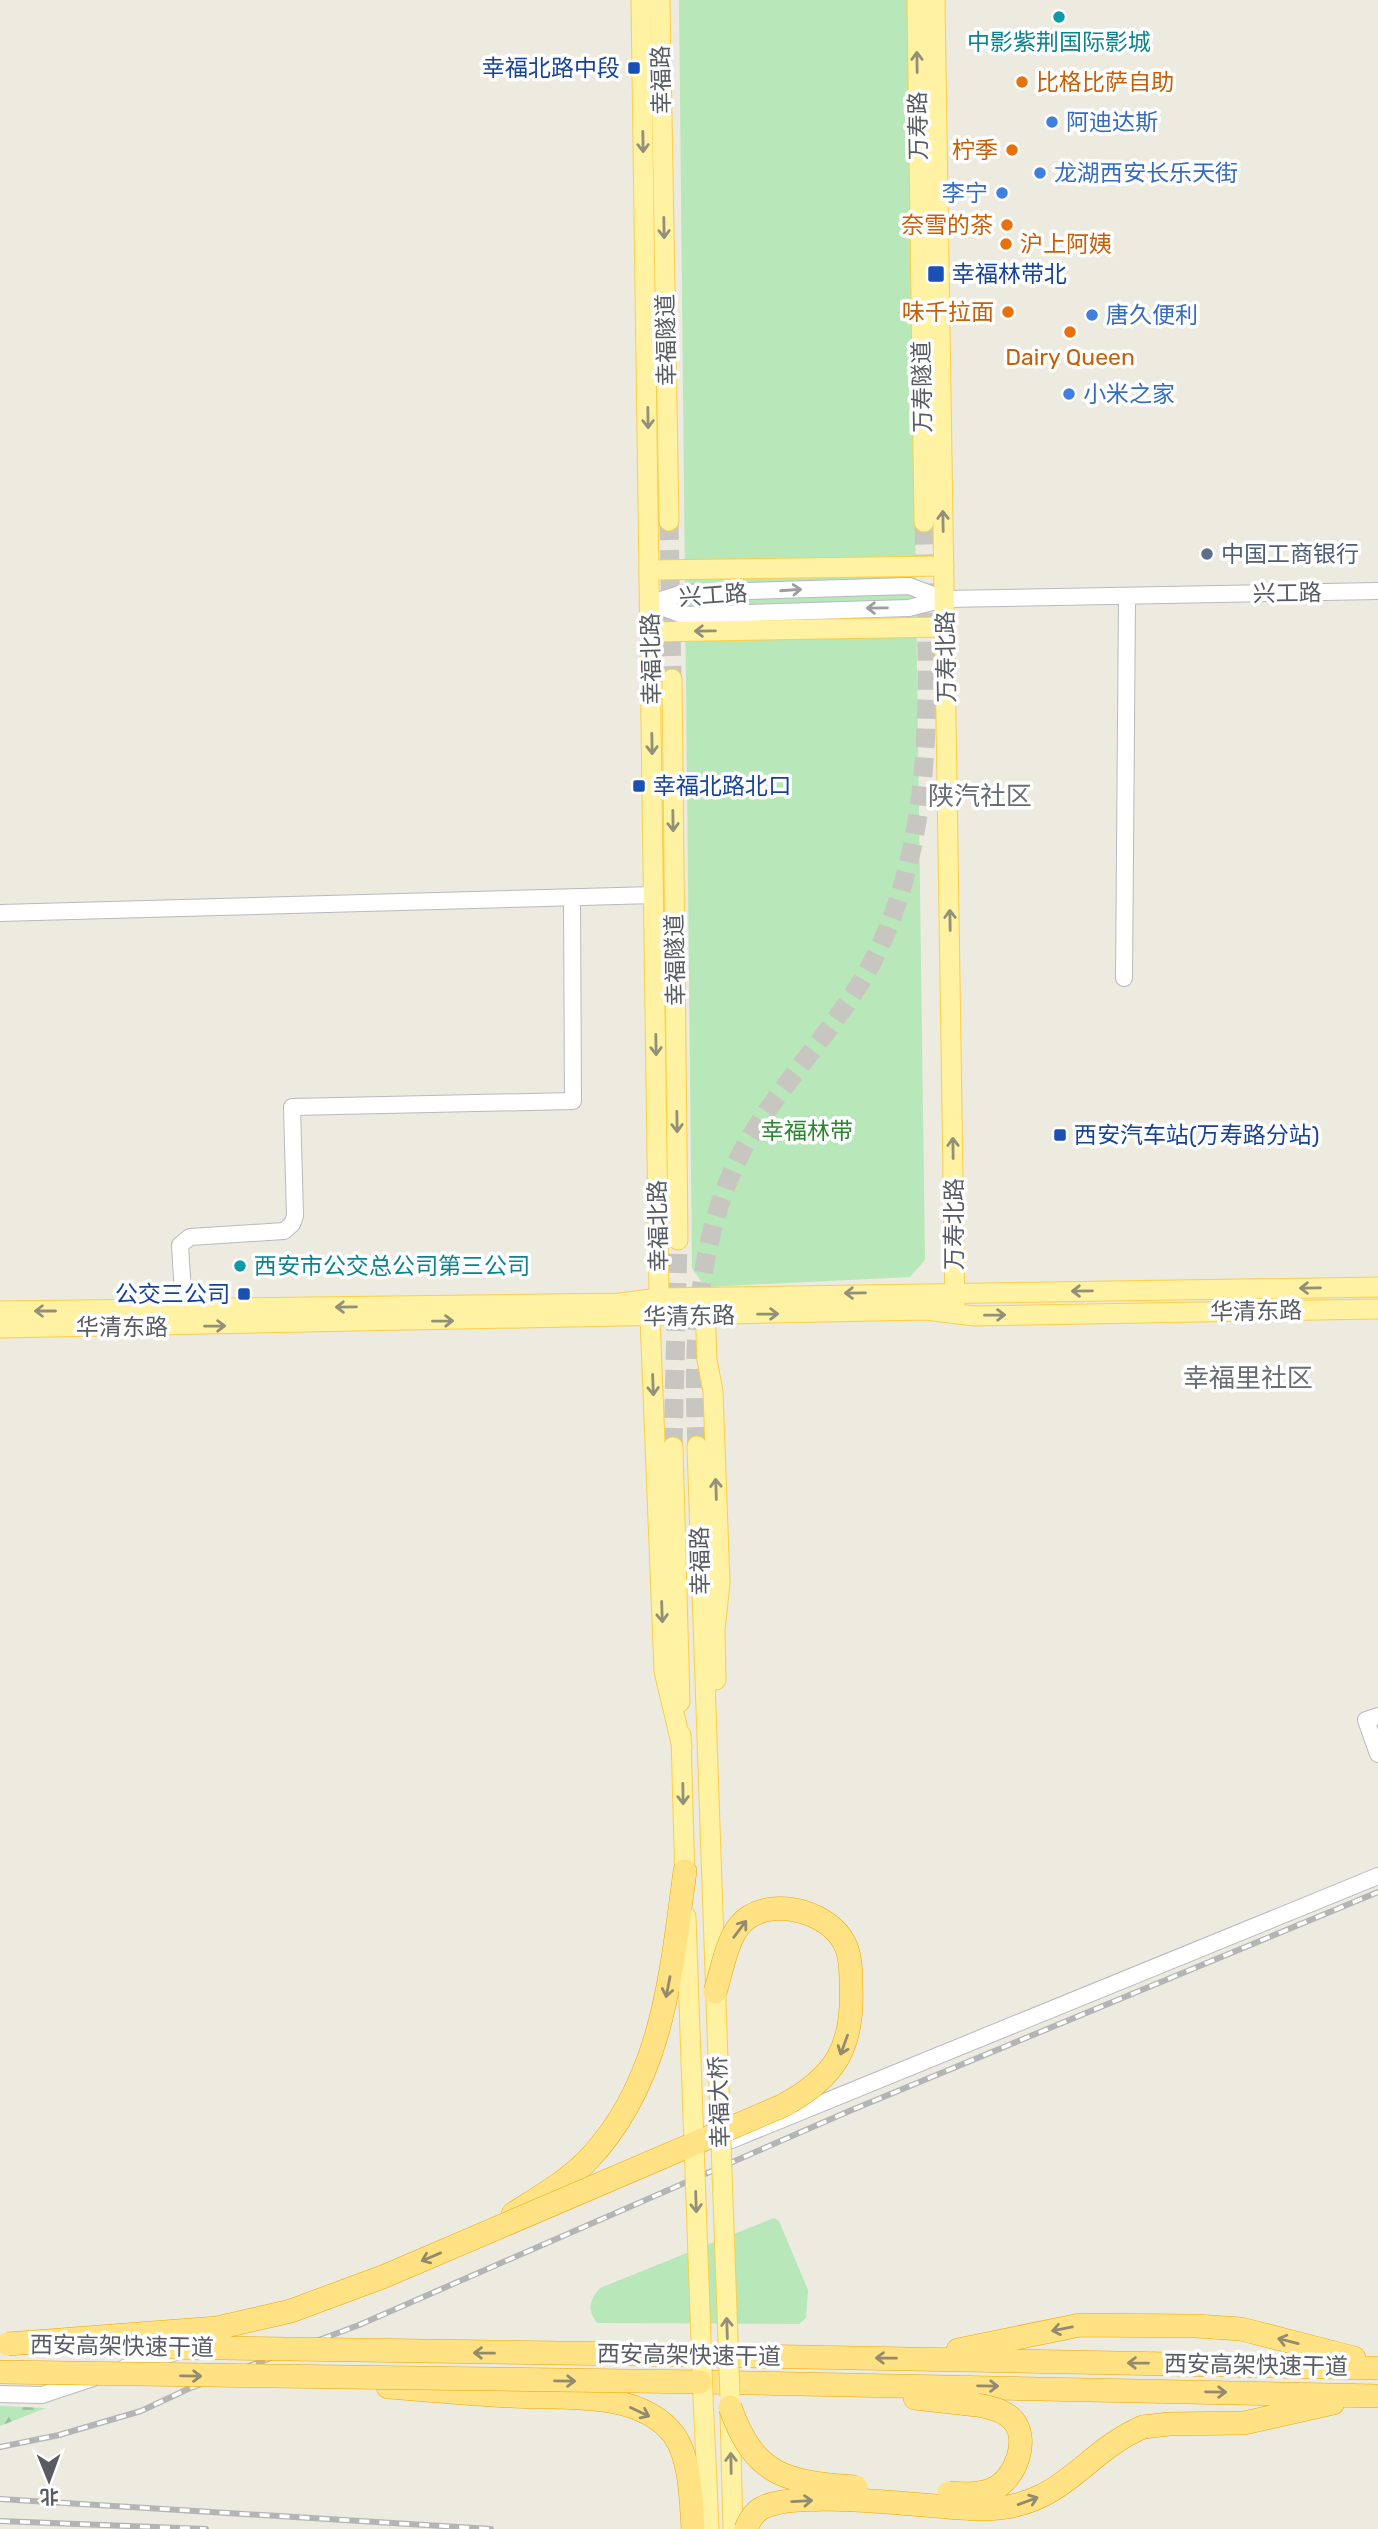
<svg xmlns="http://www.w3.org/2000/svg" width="1378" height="2529" font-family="Rubik,'Noto Sans SC',sans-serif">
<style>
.forest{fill:url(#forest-firs)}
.park{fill:#b8e7b9}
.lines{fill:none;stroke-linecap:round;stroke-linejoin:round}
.major-tunnel{stroke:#c8c6c0;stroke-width:19;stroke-dasharray:19 10;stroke-linecap:butt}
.minor-casing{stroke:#b7bac0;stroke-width:18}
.major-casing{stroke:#fdce48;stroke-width:21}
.highway-casing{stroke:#eca600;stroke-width:24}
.minor{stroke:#fff;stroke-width:16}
.major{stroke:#fff2a2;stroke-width:19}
.highway{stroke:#ffe284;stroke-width:23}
.rail-casing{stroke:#b3b4b5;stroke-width:6}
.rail{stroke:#fff;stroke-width:3.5;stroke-dasharray:10;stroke-linecap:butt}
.major-bridge-casing{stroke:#fdce48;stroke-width:21;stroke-linecap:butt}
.highway-bridge-casing{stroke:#eca600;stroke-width:24;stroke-linecap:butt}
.major-bridge{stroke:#fff2a2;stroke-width:19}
.highway-bridge{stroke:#ffe284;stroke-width:23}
.oneway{stroke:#929078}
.oneway2{stroke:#9b9da1}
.oneway3{stroke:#928b6e}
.culture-dot{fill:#0f9aa8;stroke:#fff;stroke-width:2.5}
.transit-dot{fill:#1a4fb4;stroke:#fff;stroke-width:2.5}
.food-dot{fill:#e8710a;stroke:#fff;stroke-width:2.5}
.shop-dot{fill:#3f7fe0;stroke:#fff;stroke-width:2.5}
.service-dot{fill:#5c6f8a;stroke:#fff;stroke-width:2.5}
.labels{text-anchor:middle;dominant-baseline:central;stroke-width:7;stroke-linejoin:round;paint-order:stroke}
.culture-label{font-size:23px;fill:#0d838f;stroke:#fff}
.transit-label{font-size:23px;fill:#164399;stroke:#fff;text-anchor:start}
.street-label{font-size:23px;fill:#585c62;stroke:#fff}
.food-label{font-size:23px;fill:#c56008;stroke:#fff;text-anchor:end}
.shop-label{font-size:23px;fill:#366cbe;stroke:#fff;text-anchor:start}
.service-label{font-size:23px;fill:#4e5e75;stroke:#fff;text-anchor:start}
.park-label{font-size:23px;fill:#2d8532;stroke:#fff}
.quarter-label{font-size:26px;fill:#696e74;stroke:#fff}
</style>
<defs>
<pattern id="forest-firs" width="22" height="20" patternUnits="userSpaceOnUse" patternTransform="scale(1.75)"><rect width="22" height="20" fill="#b8e7b9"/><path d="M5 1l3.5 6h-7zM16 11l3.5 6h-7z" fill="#98be9a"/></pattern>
</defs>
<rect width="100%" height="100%" fill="#edeadf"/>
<path class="forest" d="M0,2406L46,2408L0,2426Z"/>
<path class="park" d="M679,0H908L925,1260L910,1277L705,1287L692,1268Z
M774,2218L779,2221L808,2290L806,2318L799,2324L597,2323C587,2309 589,2301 600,2288Z"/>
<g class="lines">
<path class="major-tunnel" d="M669,521L672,679
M697,1446C692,1343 696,1228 750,1137C792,1068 854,1010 885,935C940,805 926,659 924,522
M673,1447L678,1240"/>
<defs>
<path id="minor" d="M651,603L683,615L909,608L944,599L1378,591
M651,603L684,593L909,586L944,599
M0,913L654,895
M1124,978L1127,597
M184,1310L180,1245L190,1237L284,1231L292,1224L295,1216L292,1107L573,1101L572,898
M1378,1716L1366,1720L1378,1754
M729,2141L1378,1876
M124,2368L176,2352
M0,2394L42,2395L93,2378"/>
<path id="major" d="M641,0L659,1298L650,1317L664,1671L682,1747
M660,0L669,521
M917,0L924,522
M935,0L955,1306
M650,570L944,566
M651,632L945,627
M672,679L678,1240
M705,1305L707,1360L713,1391L720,1583L715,1630L716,1680
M0,1311L620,1303L659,1298L1378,1287
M0,1328L926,1310L974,1316L1378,1309
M697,1446L718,2059
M673,1447L680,1702
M681,1735L685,1884
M686,1917L691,2060
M703,2396L709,2529
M730,2411L733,2529"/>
<path id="highway" d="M513,2214C538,2198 566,2182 587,2161C663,2082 671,1974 685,1871
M958,2350L1080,2325L1196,2326L1241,2329L1354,2358
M699,2355L1378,2368
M700,2382L1378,2396
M388,2387C429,2390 470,2394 511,2396C561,2399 639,2389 674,2435C691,2459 691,2501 693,2529
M915,2398L977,2405
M1143,2427L1169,2424L1244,2423L1333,2403"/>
</defs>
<use href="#minor" class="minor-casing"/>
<use href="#major" class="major-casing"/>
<use href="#highway" class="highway-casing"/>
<use href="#minor" class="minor"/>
<use href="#major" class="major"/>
<use href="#highway" class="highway"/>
<defs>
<path id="rail" d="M0,2447L59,2435L141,2411L188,2389L359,2325L847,2112L1378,1892
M0,2499L491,2529
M0,2521L206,2529"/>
</defs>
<use href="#rail" class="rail-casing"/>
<use href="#rail" class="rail"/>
<defs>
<path id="major-bridge" d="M718,2059L730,2396
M691,2060L703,2396"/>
<path id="highway-bridge" d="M8,2344L217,2328L291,2311L385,2276L782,2106C835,2078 854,2047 851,1986C851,1971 851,1952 842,1939C823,1909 764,1895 739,1926C726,1943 722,1971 715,1992
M160,2347L699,2355
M0,2372L700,2382
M730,2407C755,2477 786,2482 856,2487
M949,2493C963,2494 979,2495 993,2489C1015,2480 1031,2439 1012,2419C1003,2410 989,2407 977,2405
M746,2529C749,2521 754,2512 762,2508C798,2488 932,2508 979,2509C1063,2510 1080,2454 1143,2427"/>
</defs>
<use href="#major-bridge" class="major-bridge-casing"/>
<use href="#highway-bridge" class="highway-bridge-casing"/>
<use href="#major-bridge" class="major-bridge"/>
<use href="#highway-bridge" class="highway-bridge"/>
</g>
<defs><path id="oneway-shaft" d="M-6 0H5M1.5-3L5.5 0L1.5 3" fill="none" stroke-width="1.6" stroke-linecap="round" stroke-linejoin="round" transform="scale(1.75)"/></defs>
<g class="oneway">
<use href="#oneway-shaft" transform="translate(917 62) rotate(-91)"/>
<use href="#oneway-shaft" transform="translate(643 142) rotate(89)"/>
<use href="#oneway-shaft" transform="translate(664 228) rotate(89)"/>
<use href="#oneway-shaft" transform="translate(648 418) rotate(89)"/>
<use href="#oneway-shaft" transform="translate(943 521) rotate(-91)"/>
<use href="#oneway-shaft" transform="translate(705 631) rotate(179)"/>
<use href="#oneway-shaft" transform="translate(652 744) rotate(89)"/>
<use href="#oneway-shaft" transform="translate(673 821) rotate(89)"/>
<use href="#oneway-shaft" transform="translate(950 920) rotate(-91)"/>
<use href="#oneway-shaft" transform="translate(656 1045) rotate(89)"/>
<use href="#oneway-shaft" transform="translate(677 1122) rotate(89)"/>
<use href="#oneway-shaft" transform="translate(953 1148) rotate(-91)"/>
<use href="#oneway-shaft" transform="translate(1310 1288) rotate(179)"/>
<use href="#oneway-shaft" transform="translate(1082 1291) rotate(179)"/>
<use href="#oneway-shaft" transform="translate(855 1293) rotate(179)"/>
<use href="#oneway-shaft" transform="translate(346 1307) rotate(179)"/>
<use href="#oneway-shaft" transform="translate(45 1311) rotate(180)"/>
<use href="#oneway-shaft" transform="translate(768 1314) rotate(-1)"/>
<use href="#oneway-shaft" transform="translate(995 1315) rotate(-1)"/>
<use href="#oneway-shaft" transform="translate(443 1321) rotate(-1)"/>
<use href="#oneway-shaft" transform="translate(215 1326) rotate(-1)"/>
<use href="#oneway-shaft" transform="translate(653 1385) rotate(88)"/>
<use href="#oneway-shaft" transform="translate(716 1489) rotate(-92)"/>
<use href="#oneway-shaft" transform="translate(662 1612) rotate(88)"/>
<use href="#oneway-shaft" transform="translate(683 1794) rotate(89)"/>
<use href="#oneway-shaft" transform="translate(696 2202) rotate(88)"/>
<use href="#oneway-shaft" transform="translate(727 2328) rotate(-92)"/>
<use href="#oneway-shaft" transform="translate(731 2463) rotate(-91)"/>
</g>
<g class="oneway2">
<use href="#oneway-shaft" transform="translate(791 590) rotate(-4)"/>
<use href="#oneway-shaft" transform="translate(877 608) rotate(179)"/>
</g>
<g class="oneway3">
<use href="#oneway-shaft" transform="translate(740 1929) rotate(-53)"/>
<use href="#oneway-shaft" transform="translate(668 1987) rotate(101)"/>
<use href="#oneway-shaft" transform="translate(844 2045) rotate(110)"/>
<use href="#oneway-shaft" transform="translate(431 2257) rotate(157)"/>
<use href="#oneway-shaft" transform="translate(1062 2329) rotate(169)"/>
<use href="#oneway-shaft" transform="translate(1288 2341) rotate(-165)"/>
<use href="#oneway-shaft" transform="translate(484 2353) rotate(-179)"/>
<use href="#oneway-shaft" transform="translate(886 2358) rotate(-179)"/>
<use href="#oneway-shaft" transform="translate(1138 2363) rotate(-179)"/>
<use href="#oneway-shaft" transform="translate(191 2376) rotate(1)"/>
<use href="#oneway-shaft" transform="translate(565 2381) rotate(1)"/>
<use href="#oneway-shaft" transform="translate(988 2386) rotate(1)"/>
<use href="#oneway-shaft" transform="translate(1216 2392) rotate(1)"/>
<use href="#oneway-shaft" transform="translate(640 2412) rotate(25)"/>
<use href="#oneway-shaft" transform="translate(802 2501) rotate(-3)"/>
<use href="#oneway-shaft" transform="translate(1028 2501) rotate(-20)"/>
</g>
<g class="culture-dot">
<circle cx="1059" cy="17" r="7"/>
<circle cx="240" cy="1266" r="7"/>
</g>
<g class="transit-dot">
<rect x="627" y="61" width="14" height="14" rx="3.5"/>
<rect x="927" y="265" width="18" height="18" rx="3.5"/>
<rect x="632" y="779" width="14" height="14" rx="3.5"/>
<rect x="1053" y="1128" width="14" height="14" rx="3.5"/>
<rect x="237" y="1287" width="14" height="14" rx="3.5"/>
</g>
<g class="food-dot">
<circle cx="1022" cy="82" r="7"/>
<circle cx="1012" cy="150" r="7"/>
<circle cx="1007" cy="225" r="7"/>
<circle cx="1006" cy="244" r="7"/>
<circle cx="1008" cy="312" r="7"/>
<circle cx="1070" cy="332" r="7"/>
</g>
<g class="shop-dot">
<circle cx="1052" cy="122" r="7"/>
<circle cx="1040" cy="173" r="7"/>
<circle cx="1002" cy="193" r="7"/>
<circle cx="1092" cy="315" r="7"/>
<circle cx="1069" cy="394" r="7"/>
</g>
<circle class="service-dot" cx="1207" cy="554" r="7"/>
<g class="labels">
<g class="culture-label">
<text x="1059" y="42">中影紫荆国际影城</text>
<text x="254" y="1266" text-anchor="start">西安市公交总公司第三公司</text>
</g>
<g class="transit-label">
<text x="620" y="68" text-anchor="end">幸福北路中段</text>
<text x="952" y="274">幸福林带北</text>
<text x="653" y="786">幸福北路北口</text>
<text x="1074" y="1135">西安汽车站(万寿路分站)</text>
<text x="230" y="1294" text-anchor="end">公交三公司</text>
</g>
<g class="street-label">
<text transform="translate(661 80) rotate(-91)">幸福路</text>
<text transform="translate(918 126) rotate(-91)">万寿路</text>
<text transform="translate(666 340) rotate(-91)">幸福隧道</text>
<text transform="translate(922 387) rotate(-91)">万寿隧道</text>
<text transform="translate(1287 593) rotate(-1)">兴工路</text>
<text transform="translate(713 595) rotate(-4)">兴工路</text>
<text transform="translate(946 657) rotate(-91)">万寿北路</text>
<text transform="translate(651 659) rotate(-91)">幸福北路</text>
<text transform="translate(675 960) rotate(-91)">幸福隧道</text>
<text transform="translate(954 1224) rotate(-90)">万寿北路</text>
<text transform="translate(658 1226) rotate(-91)">幸福北路</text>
<text transform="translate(1256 1311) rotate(-1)">华清东路</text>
<text transform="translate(689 1316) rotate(-1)">华清东路</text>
<text x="122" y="1327">华清东路</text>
<text transform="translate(700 1561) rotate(-91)">幸福路</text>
<text transform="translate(719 2102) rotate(-92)">幸福大桥</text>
<text transform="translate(122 2346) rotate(1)">西安高架快速干道</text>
<text transform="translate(689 2355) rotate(1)">西安高架快速干道</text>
<text transform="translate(1256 2365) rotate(1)">西安高架快速干道</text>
</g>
<g class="food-label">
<text x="1036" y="82" text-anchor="start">比格比萨自助</text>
<text x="998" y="150">柠季</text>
<text x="993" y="225">奈雪的茶</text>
<text x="1020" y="244" text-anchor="start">沪上阿姨</text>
<text x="994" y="312">味千拉面</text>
<text x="1070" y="357" text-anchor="middle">Dairy Queen</text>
</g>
<g class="shop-label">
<text x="1066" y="122">阿迪达斯</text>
<text x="1054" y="173">龙湖西安长乐天街</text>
<text x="988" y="193" text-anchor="end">李宁</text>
<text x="1106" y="315">唐久便利</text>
<text x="1083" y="394">小米之家</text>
</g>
<g class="service-label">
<text x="1221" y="554">中国工商银行</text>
</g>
<g class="park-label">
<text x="807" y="1131">幸福林带</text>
</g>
<g class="quarter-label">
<text x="980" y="796">陕汽社区</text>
<text x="1248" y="1378">幸福里社区</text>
</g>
</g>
<g transform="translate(49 2480) rotate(179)" stroke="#ffffff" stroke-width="5" paint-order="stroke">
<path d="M0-5L12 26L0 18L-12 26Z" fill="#585c62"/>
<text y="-10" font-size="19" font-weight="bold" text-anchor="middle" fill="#585c62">北</text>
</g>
</svg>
